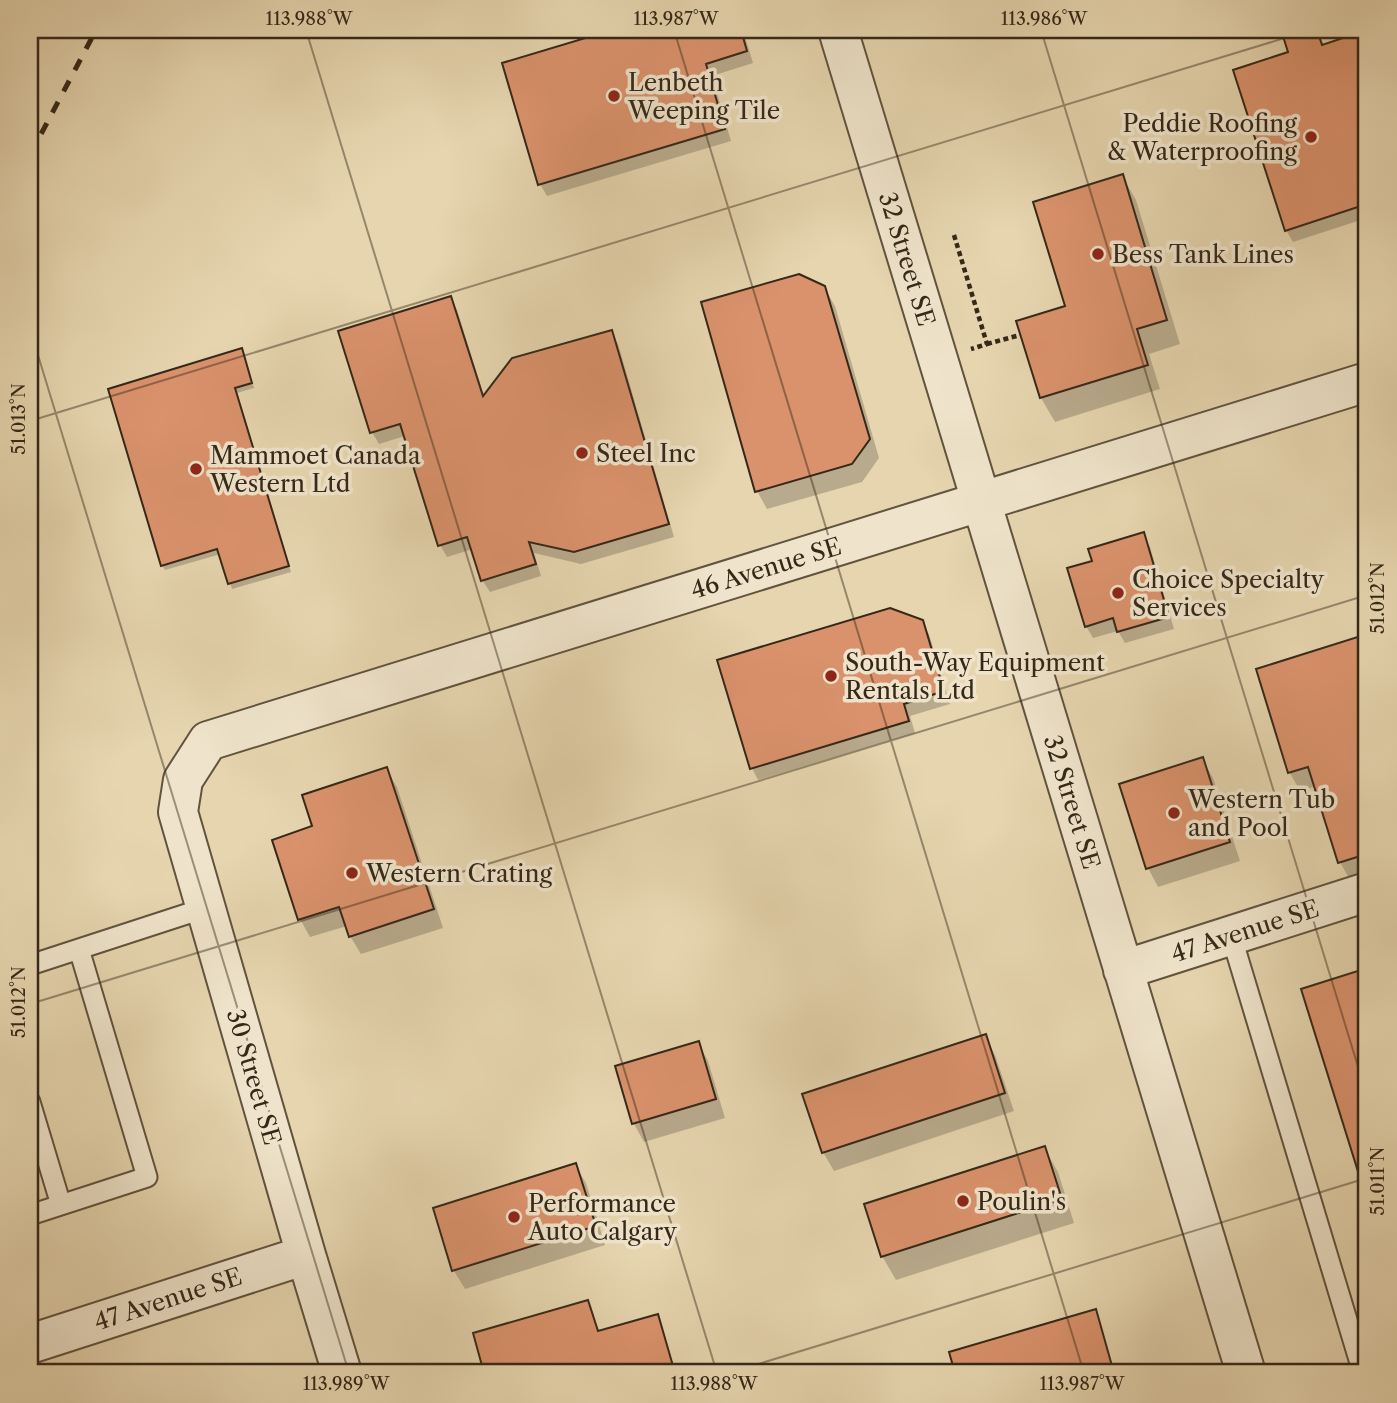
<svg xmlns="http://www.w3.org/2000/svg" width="1397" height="1403" font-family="'Libre Caslon Text',serif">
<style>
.shadow{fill:#0003}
.building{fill:#da926c;stroke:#352819;stroke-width:2}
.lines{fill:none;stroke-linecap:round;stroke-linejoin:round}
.service-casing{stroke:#61533e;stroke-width:23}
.minor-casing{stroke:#61533e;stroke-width:42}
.path{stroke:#352819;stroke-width:4.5;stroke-dasharray:5 3.5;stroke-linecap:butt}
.service{stroke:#efe4cb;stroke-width:19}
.minor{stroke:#efe4cb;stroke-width:38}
.rail{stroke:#352819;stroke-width:5;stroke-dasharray:12 12;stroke-linecap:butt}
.ticks{fill:none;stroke:#352819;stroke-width:2;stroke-opacity:0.45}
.poi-dot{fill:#8f2418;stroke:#efe4cb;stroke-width:2.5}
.labels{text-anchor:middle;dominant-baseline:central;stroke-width:7;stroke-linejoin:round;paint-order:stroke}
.poi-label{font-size:24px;fill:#352819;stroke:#efe4cb;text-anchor:start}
.street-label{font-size:24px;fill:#352819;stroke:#efe4cb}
.neatline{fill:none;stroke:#352819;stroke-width:2.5}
.ticks-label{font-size:18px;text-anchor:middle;fill:#352819}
</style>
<rect width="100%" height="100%" fill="#e6d5af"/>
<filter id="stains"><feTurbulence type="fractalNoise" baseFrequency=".00286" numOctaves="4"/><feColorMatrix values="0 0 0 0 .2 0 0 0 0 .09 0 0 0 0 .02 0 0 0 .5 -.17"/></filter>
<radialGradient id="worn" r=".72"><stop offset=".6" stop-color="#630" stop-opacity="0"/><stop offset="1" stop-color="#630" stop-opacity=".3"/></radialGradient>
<path class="shadow" d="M618,30H743L753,63L712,76L731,141L547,196L540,184L504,64Z
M1282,30H1318L1324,46L1367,32V218L1293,242L1286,230L1290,53Z
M1122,176L1136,200L1180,344L1149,354L1160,389L1055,422L1041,398L1067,307Z
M824,287L835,306L879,458L862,482L767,509L757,491Z
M450,298L457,310L484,396L611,332L618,344L674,537L581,564L534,553L541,576L490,592L483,581L473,549L447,557L440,545L405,436L379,444L372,432Z
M244,356L254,388L237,393L291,572L232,589L221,554L165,570L162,565Z
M1143,535L1150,547L1174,629L1125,643L1118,631L1093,638L1086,626Z
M921,621L929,634L950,704L910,716L915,733L758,780L752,768Z
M1367,636V875L1350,880L1340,862L1316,786L1300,791L1290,773L1258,670Z
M1202,759L1213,778L1240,861L1158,887L1148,868Z
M386,769L397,787L443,928L361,954L350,936L347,926L310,937L300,919L315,827Z
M1367,970V1195L1303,990Z
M985,1036L995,1055L1014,1111L834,1171L823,1152Z
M698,1043L708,1061L725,1118L644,1142L634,1124L617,1067Z
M1044,1148L1058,1172L1074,1223L896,1280L882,1256Z
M575,1165L586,1183L605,1245L465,1289L454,1271L435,1209Z
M587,1302L592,1310L599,1333L657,1316L661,1324L676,1373H486L475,1334Z
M1098,1317L1114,1373H957L951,1353Z
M1157,1368L1160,1373H1141Z"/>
<path class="building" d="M612,30H741L747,51L706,64L725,129L538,185L502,63Z
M1281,30H1317L1322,45L1367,30V204L1285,231L1233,70L1288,52Z
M1123,174L1167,320L1137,329L1148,365L1040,398L1016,321L1065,306L1033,202Z
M799,274L825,286L870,439L852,464L755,492L701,302Z
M451,296L483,396L512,358L612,330L669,524L574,552L529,542L536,564L481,581L467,537L438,546L400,424L370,433L338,331Z
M242,348L252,383L235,388L289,566L228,584L217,549L161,566L108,389Z
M1144,532L1169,617L1117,632L1113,618L1085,627L1067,568L1092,561L1088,549Z
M890,608L923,620L944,691L904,704L909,721L750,769L717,660Z
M1367,634V854L1338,863L1308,767L1288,773L1256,669Z
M1203,757L1230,842L1146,869L1119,784Z
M387,767L434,909L349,937L339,907L298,920L272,840L312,826L302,795Z
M1367,968V1180L1361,1181L1301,989Z
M986,1034L1005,1093L822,1153L802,1094Z
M699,1041L716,1099L632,1124L615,1066Z
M1045,1146L1062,1199L881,1257L864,1204Z
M576,1163L596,1226L452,1271L433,1208Z
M588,1300L598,1331L658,1314L675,1373H484L473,1333Z
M1096,1309L1114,1373H955L949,1352Z"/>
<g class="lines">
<defs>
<path id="service" d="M1231,935L1363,1373
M30,965L79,949
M30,1102L61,1205
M30,1215L147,1177L79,949L205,908"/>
<path id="minor" d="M838,30L1246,1373
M1123,970L1367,892
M30,1344L306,1255
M342,1373L306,1255L178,812L183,780L208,741L1367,382"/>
</defs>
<use href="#service" class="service-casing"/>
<use href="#minor" class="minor-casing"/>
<path class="path" d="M954,235L987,344L971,349
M987,344L1020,335"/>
<use href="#service" class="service"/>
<use href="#minor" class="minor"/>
<path class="rail" d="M30,155L96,30"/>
</g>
<path class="ticks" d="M306,30L717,1373M674,30L1084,1373M1041,30L1367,1096M30,329L349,1373M30,421L1311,30M30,1004L1367,595M729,1373L1367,1178"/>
<g class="poi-dot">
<circle cx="614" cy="96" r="7"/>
<circle cx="1311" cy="137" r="7"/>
<circle cx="1098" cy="254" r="7"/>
<circle cx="582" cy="453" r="7"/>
<circle cx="196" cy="469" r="7"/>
<circle cx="1118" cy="593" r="7"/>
<circle cx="831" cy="676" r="7"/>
<circle cx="1174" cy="813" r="7"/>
<circle cx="352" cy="873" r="7"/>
<circle cx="963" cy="1201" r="7"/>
<circle cx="514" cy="1217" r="7"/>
</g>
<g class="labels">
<g class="poi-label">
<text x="628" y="82">Lenbeth<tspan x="628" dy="28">Weeping Tile</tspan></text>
<text x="1297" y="123" text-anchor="end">Peddie Roofing<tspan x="1297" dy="28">&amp; Waterproofing</tspan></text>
<text x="1112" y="254">Bess Tank Lines</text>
<text x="596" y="453">Steel Inc</text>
<text x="210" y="455">Mammoet Canada<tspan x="210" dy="28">Western Ltd</tspan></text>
<text x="1132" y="579">Choice Specialty<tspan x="1132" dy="28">Services</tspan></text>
<text x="845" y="662">South-Way Equipment<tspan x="845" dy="28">Rentals Ltd</tspan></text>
<text x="1188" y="799">Western Tub<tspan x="1188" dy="28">and Pool</tspan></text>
<text x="366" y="873">Western Crating</text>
<text x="977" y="1201">Poulin's</text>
<text x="528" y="1203">Performance<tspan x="528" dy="28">Auto Calgary</tspan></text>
</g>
<g class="street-label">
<text transform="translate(907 259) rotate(73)">32 Street SE</text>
<text transform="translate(766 568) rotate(-17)">46 Avenue SE</text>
<text transform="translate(1072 802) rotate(73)">32 Street SE</text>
<text transform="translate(1245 931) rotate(-18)">47 Avenue SE</text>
<text transform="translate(254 1077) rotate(74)">30 Street SE</text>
<text transform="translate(168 1299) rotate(-18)">47 Avenue SE</text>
</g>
</g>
<rect width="1397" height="1403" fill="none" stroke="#e6d5af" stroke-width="77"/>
<rect x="38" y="38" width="1320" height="1326" class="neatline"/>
<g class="ticks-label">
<text x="309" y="25">113.988°W</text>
<text x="676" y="25">113.987°W</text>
<text x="1044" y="25">113.986°W</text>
<text transform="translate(19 419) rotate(-90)" y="6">51.013°N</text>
<text transform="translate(1378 598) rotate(-90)" y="6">51.012°N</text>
<text transform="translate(19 1002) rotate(-90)" y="6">51.012°N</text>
<text transform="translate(1378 1181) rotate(-90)" y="6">51.011°N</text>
<text x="346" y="1390">113.989°W</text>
<text x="714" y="1390">113.988°W</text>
<text x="1082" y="1390">113.987°W</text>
</g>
<rect width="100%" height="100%" filter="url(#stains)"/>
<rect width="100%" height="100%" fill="url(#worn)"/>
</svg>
